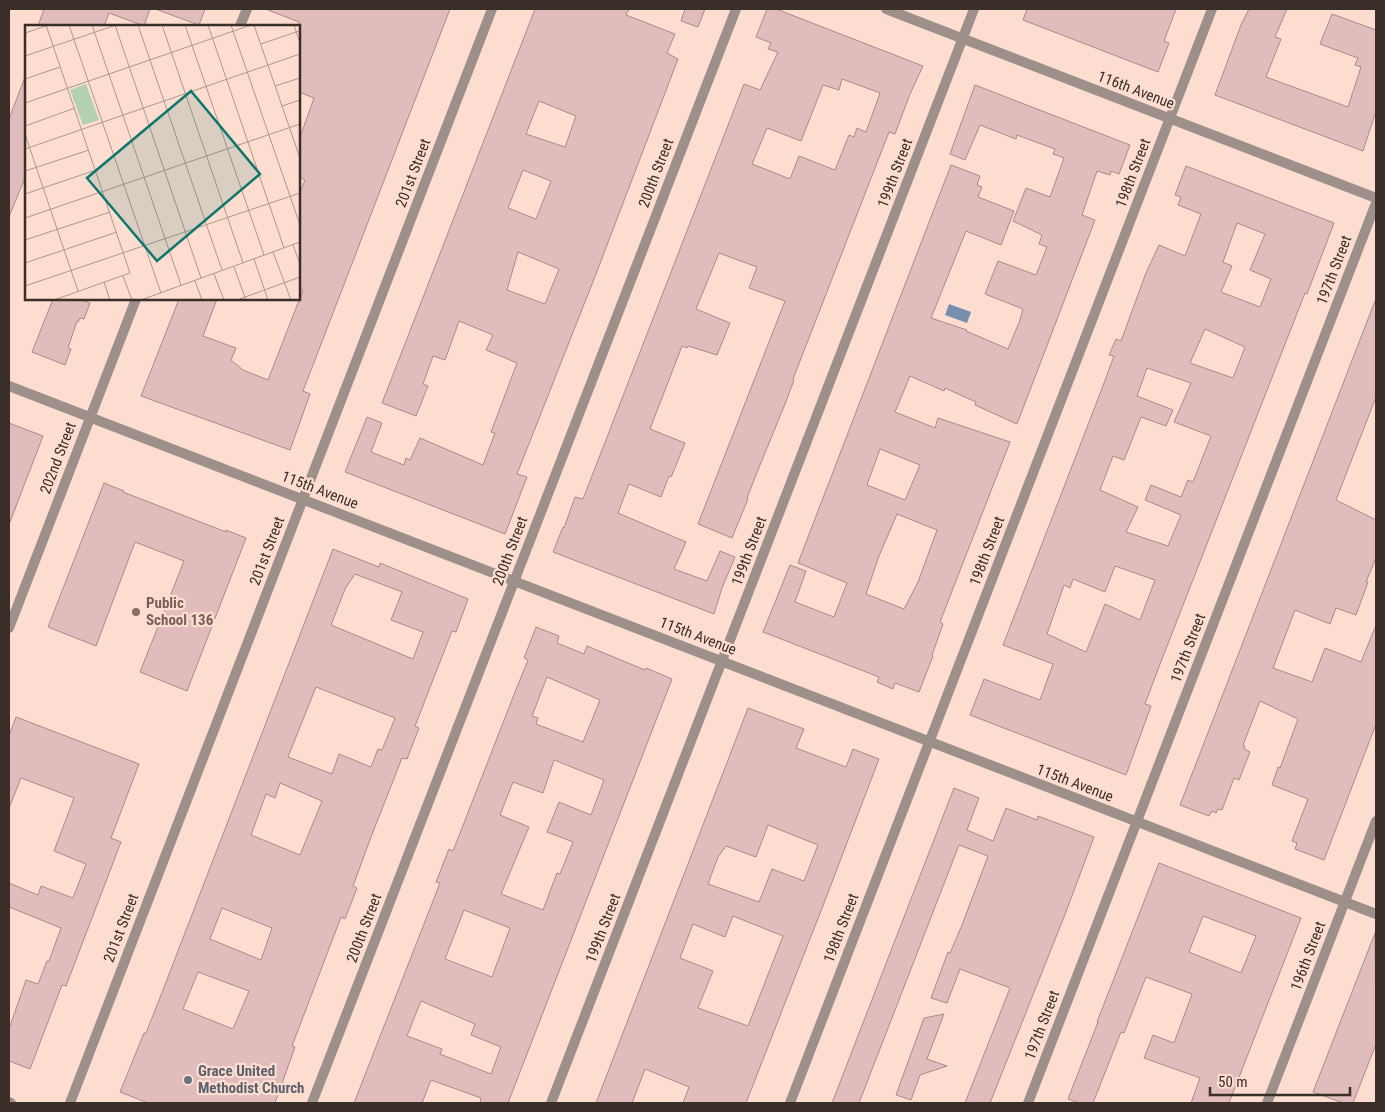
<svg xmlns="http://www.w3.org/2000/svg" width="1385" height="1112" font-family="'Roboto Condensed',sans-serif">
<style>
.water{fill:#778eaf}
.building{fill:#e0bdbc;stroke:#aa8a89;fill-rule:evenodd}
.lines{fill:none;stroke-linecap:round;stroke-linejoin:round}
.street{stroke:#9d908a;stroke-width:10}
.education-dot{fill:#8d6e63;stroke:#fdddd0;stroke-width:2}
.worship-dot{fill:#6b7280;stroke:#fdddd0;stroke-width:2}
.labels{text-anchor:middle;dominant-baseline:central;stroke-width:4.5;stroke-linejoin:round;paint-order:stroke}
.street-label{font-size:15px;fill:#3a2e29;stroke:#fdddd0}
.education-label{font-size:15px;font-weight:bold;fill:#785e54;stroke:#fdddd0;text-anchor:start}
.worship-label{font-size:15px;font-weight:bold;fill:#5b616d;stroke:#fdddd0;text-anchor:start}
.inset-road{fill:none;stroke:#af978d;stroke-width:1}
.view{fill:#0f766e;fill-opacity:0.15;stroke:#0f766e;stroke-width:2.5}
.inset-edge{fill:none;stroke:#3a2e29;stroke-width:2.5}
</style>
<rect width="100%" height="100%" fill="#fdddd0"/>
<path class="water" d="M949,304L971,312L967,323L945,315Z"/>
<path class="building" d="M44,9H150L144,26L109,13L104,26H38Z
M158,9H205L199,25L158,10Z
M268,9H450L303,391L310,394L290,450L141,396L179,299H217L203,336L236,348L231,360L243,370L268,380L303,290L299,288V195L305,180L299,177V140L314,98L299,92V22L268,10Z
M535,9H629L626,15L675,34L667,53L678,59L596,274L517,474L527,477L505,534L345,472L367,417L382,423L371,452L404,465L406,458L410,460L420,438L483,465L495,433L491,432L517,363L486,350L493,335L459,321L445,360L433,356L423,384L428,386L416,416L382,403ZM539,101L576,116L565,147L526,134ZM523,170L551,181L536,219L508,208ZM518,252L559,269L545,304L507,290Z
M685,9H705L698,27L681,21Z
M767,9H776L923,66L910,94L895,134L889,132L793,379L794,380L785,404L756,475L747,498L748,499L732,538L698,524L785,301L749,288L757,267L719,253L696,309L730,323L717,355L688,346L687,348L682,346L650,429L685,443L672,475L671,477L669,476L661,497L629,484L618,513L686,542L674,569L707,581L720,551L735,557L722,588L714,614L553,552L563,527L564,528L575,497L583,499L744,84L760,90L778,52L768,49L771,43L756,37ZM842,79L880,93L866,132L857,128L854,137L849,135L835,170L799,156L790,179L752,164L767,128L801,141L823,85L839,90Z
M1027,9H1176L1164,41L1169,43L1158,72L1023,20Z
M1249,9H1287L1275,37L1281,39L1266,77L1348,107L1361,67L1355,65L1358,58L1320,44L1332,14L1376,30V111L1363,151L1215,95L1241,25Z
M25,77L26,175L9,217V119Z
M975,85L1130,145L1119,174L1111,171L1110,175L1097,171L1082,215L1095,220L1017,424L975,405L976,402L945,388L944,391L910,376L895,412L935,428L938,418L1010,442L940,622L943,624L932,655L933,656L919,692L895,683L893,689L877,682L879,677L763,632L790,565L806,571L795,602L834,617L847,583L798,563L951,165L980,176L977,185L982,187L978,197L1014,211L1001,245L966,231L931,318L967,330L966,331L1008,349L1020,320L1023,309L985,294L998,261L1036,275L1047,247L1039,244L1042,235L1013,221L1026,188L1050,197L1064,158L1053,154L1055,149L1017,135L1016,139L980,125L965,160L950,154ZM880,449L920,465L905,500L867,485ZM897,514L937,530L918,582L904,609L866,594L879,556Z
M1186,166L1334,223L1307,294L1305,293L1162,659L1145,704L1151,706L1126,775L970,715L984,679L1040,700L1053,664L1003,645L1101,391L1114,356L1109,355L1116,339L1121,341L1146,273L1159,245L1185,256L1201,214L1178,205L1181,197L1175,195ZM1237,223L1265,234L1250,270L1271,279L1260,307L1221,292L1232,266L1223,262ZM1205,329L1245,347L1233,378L1190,363ZM1147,368L1191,383L1174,422L1211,436L1193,482L1188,480L1181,497L1151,485L1145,500L1181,515L1168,546L1126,532L1138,507L1100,490L1113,456L1124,460L1141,417L1166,426L1173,410L1137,396ZM1115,566L1155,580L1140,620L1105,604L1086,652L1047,634L1064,585L1070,588L1073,579L1105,592Z
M53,299H78L90,303L84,319L80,318L78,322L77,321L68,348L71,349L65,365L32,352Z
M1375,301H1376V397L1336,500L1376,520V558L1366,582H1368L1356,615L1336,608L1330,624L1295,610L1273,668L1312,682L1325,648L1361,662L1376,625V724L1324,860L1295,849L1297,843L1292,841L1308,799L1272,785L1278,767L1280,768L1298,719L1260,701L1243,745L1245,746L1244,749L1250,752L1239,780L1234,778L1222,810L1218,809L1216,813L1212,811L1209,816L1180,805Z
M9,423L43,436L10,522H9Z
M104,483L124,491L123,492L226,532V530L246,538L187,691L140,672L184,561L135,542L96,646L48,627Z
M333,549L379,567L380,563L468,599L456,632L452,631L415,726L419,728L407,759L402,758L371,837L353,886L357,888L345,919L341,917L292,1046L295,1047L275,1103H148L120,1092L144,1033H146L161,995ZM355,574L402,592L391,620L423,632L413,659L331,625L345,589ZM316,687L395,718L382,750L378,749L371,767L339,754L332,774L288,757ZM280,783L322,801L300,855L251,835L266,794L275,798ZM222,908L272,928L261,960L210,939ZM198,972L249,991L233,1029L183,1009Z
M536,627L559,636L557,643L584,654L587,646L645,670L646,668L672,679L508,1103H480L481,1098L431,1080L422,1103H354L440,883L436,882L449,849L453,851L515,692L528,660L524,658ZM547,677L600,700L583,742L536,724L538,718L532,716ZM554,760L604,780L591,815L559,802L547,832L573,842L560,874L557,873L543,910L501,894L529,827L500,815L513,782L543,793ZM464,910L510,928L492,977L445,959ZM421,1001L475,1024L471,1035L501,1047L491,1074L440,1054L442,1049L407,1036Z
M748,708L804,729L796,748L846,767L853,749L879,759L824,903L746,1103H683L689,1087L645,1069L632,1103H596ZM768,825L818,845L804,881L772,869L759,902L708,884L718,857L726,846L756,857ZM733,916L783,936L748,1026L698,1008L713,971L680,958L693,924L725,937Z
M16,717L139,764L111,838L121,842L66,986L62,985L30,1069L9,1061V1029L26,980L38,984L47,961H49L61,928L9,907V883L38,895L41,886L73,898L86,864L54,851L74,798L21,778L9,808V736Z
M954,788L979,798L967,830L993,841L1006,808L1037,820L1038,816L1094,837L1064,917L990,1103H965L1010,988L960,969L947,1003L931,998L948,952L950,953L962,925L988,856L959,845L859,1103H832Z
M1159,863L1301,918L1229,1103H1191L1200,1078L1144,1058L1153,1035L1174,1043L1192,994L1146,977L1124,1033L1121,1032L1093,1103H1079L1068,1099L1098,1022H1097ZM1203,916L1256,936L1241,973L1189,952Z
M1375,933L1376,1044L1353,1103H1343L1313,1092Z
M944,1014L927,1059L947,1066L920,1075L911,1100L896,1095L924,1018Z"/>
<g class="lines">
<path class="street" d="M886,9L1376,198
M240,26L247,9
M9,386L1376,914
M9,628L136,299
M9,1102L11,1103
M70,1103L492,9
M312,1103L736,9
M551,1103L974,9
M790,1103L1212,9
M1028,1103L1376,203
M1267,1103L1376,821"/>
</g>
<circle class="education-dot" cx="136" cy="612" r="5"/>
<circle class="worship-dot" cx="188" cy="1080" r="5"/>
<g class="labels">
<g class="street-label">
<text transform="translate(1136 90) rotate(21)">116th Avenue</text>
<text transform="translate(413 173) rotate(-69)">201st Street</text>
<text transform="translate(656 173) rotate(-69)">200th Street</text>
<text transform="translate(895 173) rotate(-69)">199th Street</text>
<text transform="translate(1133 173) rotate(-69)">198th Street</text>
<text transform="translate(1334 270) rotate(-69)">197th Street</text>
<text transform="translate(58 458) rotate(-69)">202nd Street</text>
<text transform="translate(320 490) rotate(21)">115th Avenue</text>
<text transform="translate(267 551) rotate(-69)">201st Street</text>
<text transform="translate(510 551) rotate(-69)">200th Street</text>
<text transform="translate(749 551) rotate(-69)">199th Street</text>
<text transform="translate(987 551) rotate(-69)">198th Street</text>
<text transform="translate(698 636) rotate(21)">115th Avenue</text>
<text transform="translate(1188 648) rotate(-69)">197th Street</text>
<text transform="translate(1075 783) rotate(21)">115th Avenue</text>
<text transform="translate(121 928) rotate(-69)">201st Street</text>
<text transform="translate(364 928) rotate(-69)">200th Street</text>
<text transform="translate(603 928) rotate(-69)">199th Street</text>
<text transform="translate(841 928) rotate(-69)">198th Street</text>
<text transform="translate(1308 956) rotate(-69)">196th Street</text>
<text transform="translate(1042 1025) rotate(-69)">197th Street</text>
</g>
<g class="education-label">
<text x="146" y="603">Public<tspan x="146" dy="17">School 136</tspan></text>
</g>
<g class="worship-label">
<text x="198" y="1071">Grace United<tspan x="198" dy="17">Methodist Church</tspan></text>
</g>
</g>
<g transform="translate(25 25)">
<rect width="275" height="275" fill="#fdddd0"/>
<path d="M61,59L74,95L58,100L45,65Z" fill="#b3d1b1"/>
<path class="inset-road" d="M21,0L105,248L29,275M44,0L136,268M67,0L156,260M90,0L176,253M113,0L197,245M137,0L218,238M160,0L239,230M183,0L259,223M206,0L275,200M229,0L275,133M269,0L275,18M0,8L21,1M236,19L274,6M0,31L91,0M0,54L35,42M250,61L275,53M0,78L226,0M257,81L275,75M0,101L50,83M0,109L53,266M0,124L275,29M0,146L64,125M0,169L71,145M0,193L275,99M0,215L85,187M268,220L275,239M248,227L266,275M229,234L243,275M0,238L92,207M209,242L221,275M189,249L199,275M98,251L107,275M170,256L177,275M79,257L85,275M0,261L275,168M116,275L275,217M212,275L275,252"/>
<path class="view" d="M166,66L235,149L132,236L62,153Z"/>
<rect width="275" height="275" class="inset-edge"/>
</g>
<rect width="1385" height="1112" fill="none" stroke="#3a2e29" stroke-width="20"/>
<path d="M1210 1087v8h140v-8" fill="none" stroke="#3a2e29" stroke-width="2.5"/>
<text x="1218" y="1087" font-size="15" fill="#3a2e29" stroke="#fdddd0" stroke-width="4" paint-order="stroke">50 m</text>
</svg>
